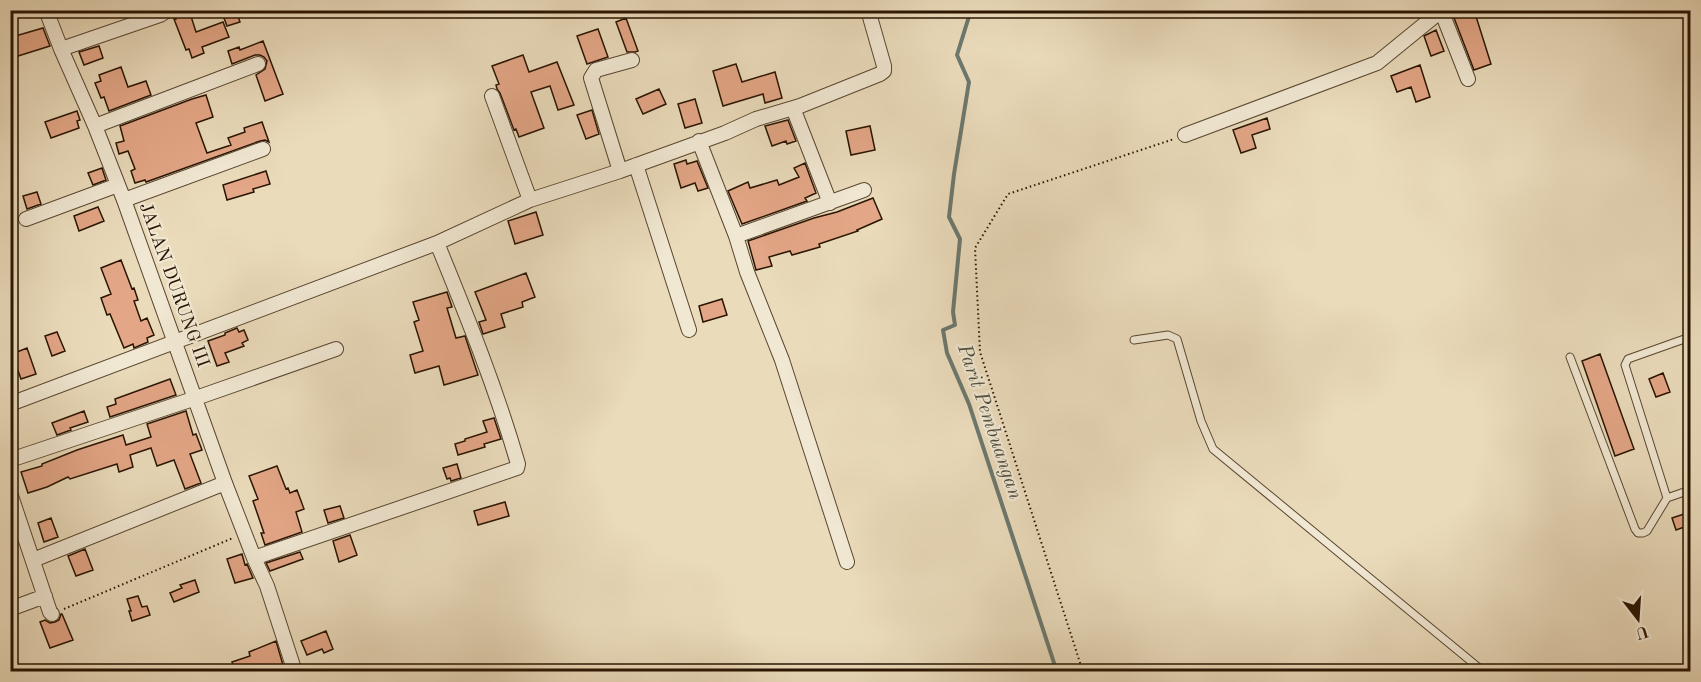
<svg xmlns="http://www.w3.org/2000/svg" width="1701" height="682" font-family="'Old Standard TT',serif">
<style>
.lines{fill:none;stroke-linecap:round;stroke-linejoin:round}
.stream{stroke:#6c786e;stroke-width:4}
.building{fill:#e3a686;stroke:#291402;stroke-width:1.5}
.service-casing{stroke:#594630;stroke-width:9}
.minor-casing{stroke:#594630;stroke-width:16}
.path{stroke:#291402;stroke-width:2;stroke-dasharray:1.5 3;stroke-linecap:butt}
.service{stroke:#f1e8d3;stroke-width:7}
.minor{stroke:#f1e8d3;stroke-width:14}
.labels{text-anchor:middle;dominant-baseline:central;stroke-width:4.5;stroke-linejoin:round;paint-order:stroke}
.street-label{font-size:18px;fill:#291402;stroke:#f1e8d3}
.water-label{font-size:20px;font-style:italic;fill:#504e41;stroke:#f1e8d3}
</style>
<rect width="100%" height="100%" fill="#eadbbb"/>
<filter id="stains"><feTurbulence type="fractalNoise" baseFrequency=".00333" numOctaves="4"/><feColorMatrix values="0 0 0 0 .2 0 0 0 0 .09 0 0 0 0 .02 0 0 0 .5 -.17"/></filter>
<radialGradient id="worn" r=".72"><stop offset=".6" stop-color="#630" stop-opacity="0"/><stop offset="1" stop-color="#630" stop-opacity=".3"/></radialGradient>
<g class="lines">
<path class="stream" d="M971,10L957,55L969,82L954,174L949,217L960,239L953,312L955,325L943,330L947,353L969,404L1057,672"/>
</g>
<path class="building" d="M174,10H189L196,32L223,22L229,37L202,47L204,53L192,58L189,49L186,50L174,19H176Z
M221,10H236L240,22L227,26Z
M1451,10H1474L1491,64L1474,70Z
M626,18L638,51L635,52H627L616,22Z
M43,28L50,46L18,56L12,37Z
M598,29L608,57L587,64L577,36Z
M1436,30L1444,51L1431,56L1424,36Z
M263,41L283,94L265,101L256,75L265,69L267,61L264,57L260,55H255L232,64L228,51L239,47L240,50Z
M99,46L103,58L84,65L79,52Z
M523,55L529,72L557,62L574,105L558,110L550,86L531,92L544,128L519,137L516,129L514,130L500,93L497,89L496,85L499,84L492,66Z
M736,64L742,82L775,72L782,98L765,103L763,94L723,106L713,71Z
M1420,65L1430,97L1416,102L1411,87L1397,92L1391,76Z
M121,67L128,87L146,81L151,95L109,111L104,97L101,98L95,83L101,81L99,75Z
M659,89L666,104L643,114L636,99Z
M206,95L213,117L196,123L207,153L231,145L228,138L245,132L244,128L262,122L269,142L265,140L260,141L146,182L145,180L135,183L131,171L135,169L128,151L119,154L116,143L124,141L120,126L192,99Z
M695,99L702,123L685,128L678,104Z
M592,110L599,134L586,139L577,115Z
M77,111L80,120L77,121L79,128L51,138L45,122Z
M1267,118L1270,129L1252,135L1256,148L1241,153L1233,130Z
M788,120L796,141L787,144L786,141L772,146L765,126Z
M870,126L875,150L851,155L846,131Z
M686,160L687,164L697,161L708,188L698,191L695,183L681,188L674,164Z
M805,163L816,193L805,198L807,201L742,224L728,191L748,182L750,188L777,180L779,185L799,177L794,168Z
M102,168L106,180L93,185L88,173Z
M266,171L270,184L253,189L254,192L227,200L223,185Z
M37,192L41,204L27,209L23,196Z
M873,198L882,219L857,230L858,231L819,244L820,247L792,255L790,251L769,257L772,266L756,270L748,241L814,218L837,212Z
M98,207L104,221L79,231L74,216Z
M536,212L543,235L515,244L508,221Z
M121,260L132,289L134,288L138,300L134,301L141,321L147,318L154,335L147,338L148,342L134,348L133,344L124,348L110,314L107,315L101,298L111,294L101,268Z
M526,273L535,297L522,302L523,307L501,314L505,327L483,334L479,322L486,320L475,292Z
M447,292L452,307L447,308L456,338L465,336L478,375L444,385L439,366L415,373L410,355L423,351L414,322L419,320L413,302Z
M722,299L727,315L703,322L699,306Z
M237,328L239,332L244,330L248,340L242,343L244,346L225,353L229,362L217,366L208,341L225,335V333Z
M57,332L65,351L52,356L45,336Z
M27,348L36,374L21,379L12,354Z
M1600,354L1634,449L1615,456L1582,361Z
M1663,373L1670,392L1656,397L1649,379Z
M170,379L176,395L110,417L107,407L116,404L115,399Z
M84,411L88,422L70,428L71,430L57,435L52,423Z
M186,411L193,435L196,434L202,450L190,454L201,483L185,489L174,460L157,466L151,448L130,455L133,467L119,472L117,464L70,479L68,477L47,487L28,493L21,472L42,466V464L77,450L123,435L126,445L151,437L147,424Z
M494,418L501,439L484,444L485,447L458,455L455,444L465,441V439L487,432L483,421Z
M457,464L461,478L451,481L450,478L447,479L443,468Z
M277,466L286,489L288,488L290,493L297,490L304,509L296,512L302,532L265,545L261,533H264L253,501L258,499L249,476Z
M505,502L509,516L478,525L474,511Z
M340,506L344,518L328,523L324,510Z
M1690,512V525L1676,530L1672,518Z
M51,518L58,537L44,542L38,523Z
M350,535L357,555L339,562L333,541Z
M85,549L93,570L76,576L68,556Z
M300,552L303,559L270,571L266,563Z
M242,554L245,565L247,564L253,578L235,583L227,559Z
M195,580L199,592L174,602L170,593L182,588L180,585Z
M138,596L142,607L147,606L150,615L132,621L129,611H131L127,599Z
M61,614H62L73,640L50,648L40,622L45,620L50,623L55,622L59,620Z
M326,631L333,649L324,653L322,649L307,655L301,641Z
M276,641L283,665L263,672H236L232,662L250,656L249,652Z"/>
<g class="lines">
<defs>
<path id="service" d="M1690,337L1628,359L1625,365L1667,498L1690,490
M1134,340L1168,335L1177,339L1201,421L1213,449L1484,672
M1570,357L1635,529L1638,533H1643L1647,531L1667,498"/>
<path id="minor" d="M46,10L61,49L95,126L124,200L225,483L254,558L267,586L295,672
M1441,10L1468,79
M61,49L160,15L165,12L164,10
M492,96L530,200
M793,108L830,203
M95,126L258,64
M1185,135L1377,63L1442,10
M699,141L736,236L747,272L782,360L847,562
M636,165L689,330
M620,171L591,78L596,70L632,60
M124,200L263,149
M26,219L118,185
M736,236L864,190
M10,404L437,243L530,200L620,171L725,133L756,119L800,106L880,74L884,71V66L868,10
M10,460L196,398L336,349
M10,493L50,612L52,614
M254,558L517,468L518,464C496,388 467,316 437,243
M33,560L225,483
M10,609L45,596"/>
</defs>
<use href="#service" class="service-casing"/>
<use href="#minor" class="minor-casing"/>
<path class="path" d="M64,609L233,538
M1083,672L980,352L975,248L1008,194L1174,139"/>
<use href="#service" class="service"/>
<use href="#minor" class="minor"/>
</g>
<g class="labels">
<g class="street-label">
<text transform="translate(174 285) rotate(70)">JALAN DURUNG III</text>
</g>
<g class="water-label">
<text transform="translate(989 422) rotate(71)">Parit Pembuangan</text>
</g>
</g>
<rect width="1701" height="682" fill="none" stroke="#eadbbb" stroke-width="36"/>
<rect x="12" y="12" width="1677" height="658" fill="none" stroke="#291402" stroke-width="3"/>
<rect x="18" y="18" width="1665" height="646" fill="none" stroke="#291402" stroke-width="1.5"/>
<g transform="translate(1638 619) rotate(163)" stroke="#f1e8d3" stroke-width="4.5" paint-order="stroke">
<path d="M0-4.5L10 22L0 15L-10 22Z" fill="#291402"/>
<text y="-9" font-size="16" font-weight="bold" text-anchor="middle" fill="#291402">U</text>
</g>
<rect width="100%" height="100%" filter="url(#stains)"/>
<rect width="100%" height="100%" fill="url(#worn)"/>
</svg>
